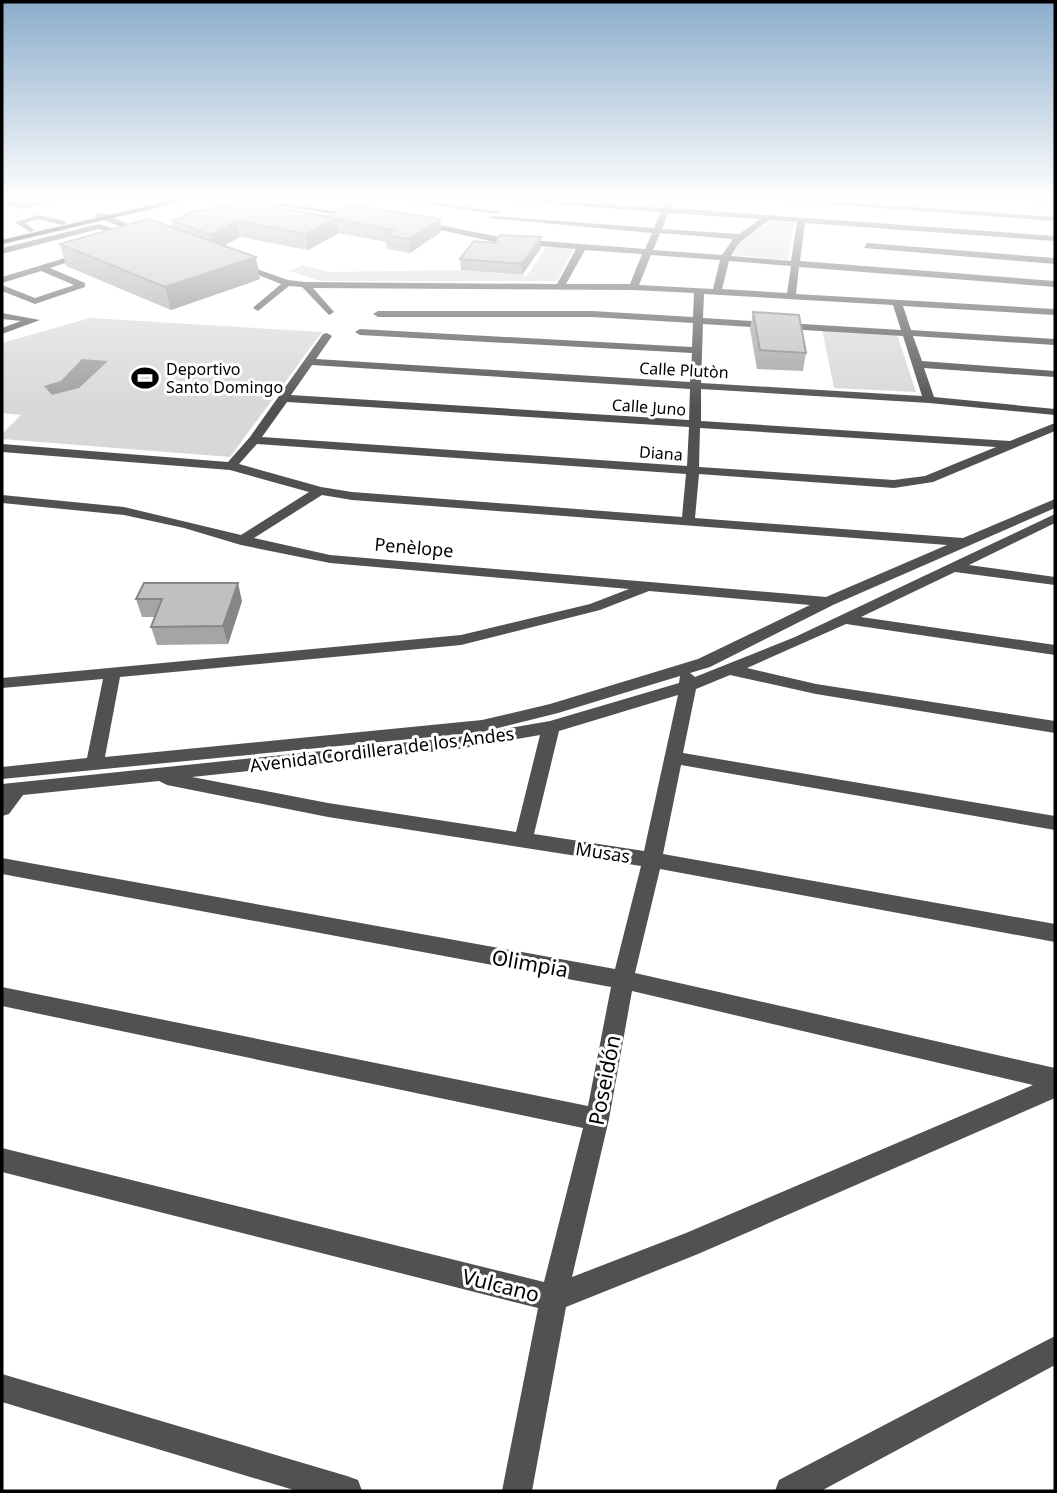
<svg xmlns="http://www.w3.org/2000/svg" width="1057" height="1493" font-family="'Noto Sans',sans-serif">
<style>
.green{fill:#d8d8d8}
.water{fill:#9f9f9f}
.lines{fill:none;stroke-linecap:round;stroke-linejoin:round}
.major-casing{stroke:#dbdbdb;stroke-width:3}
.minor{fill:#515151;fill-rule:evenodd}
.major{fill:#000;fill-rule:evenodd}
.wall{fill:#a5a5a5}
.shaded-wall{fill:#868686}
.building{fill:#c0c0c0;stroke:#868686;stroke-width:2}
.labels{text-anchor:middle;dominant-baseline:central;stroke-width:6;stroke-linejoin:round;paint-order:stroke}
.far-poi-label{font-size:16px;fill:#000;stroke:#fff;text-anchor:start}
.far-street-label{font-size:16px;fill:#000;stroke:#fff}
.street-label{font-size:18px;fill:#000;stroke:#fff}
.near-street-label{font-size:21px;fill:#000;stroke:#fff}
</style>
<rect width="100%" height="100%" fill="#fff"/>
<path class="green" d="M772,220L794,221L788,260L734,255L739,242Z
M548,245L574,248L557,281H320L289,271L303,265L329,272L461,270L527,276Z
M90,318L322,332L230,457L2,439V434L21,415L2,413V343Z
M822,329L897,334L916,392L834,388Z"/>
<path class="water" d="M82,359L108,361L79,388L52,395L44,386L61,381Z"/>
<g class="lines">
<defs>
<path id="major" d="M187,197H201L2,244V240Z"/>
</defs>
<use href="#major" class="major-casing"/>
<path class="minor" d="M8,197H16L13,201C32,207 53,197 73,197L23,209L5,204Z
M224,197H245L363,216L359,218Z
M377,197H399L500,212L496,214Z
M505,197L663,208L667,197H675L670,208L1055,236V241L805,223L800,261L1055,281V287L799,267L796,294L1055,309V315L903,306L911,330L1055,339V345L913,336L922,361L1055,371V377L924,368L934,397L1055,409V415L929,403L701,389V421L1010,441L1055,423V431L933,482L894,488L699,474L695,518L963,538L1055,499V508L833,605L710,667L690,673L695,677L795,637L1055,514V523L969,565L1055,577V585L955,572L861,617L1055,645V655L846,624L747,668L816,684L1055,721V733L816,694L730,675L696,689L683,753L1055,816V830L681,765L663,854L1055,924V942L660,869L635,973L1055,1068V1098L698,1254L566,1307L532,1491H502L538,1308L2,1172V1148L544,1282L583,1128L2,1006V987L588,1106L611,987L2,874V858L615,969L641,866L328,817L167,785L159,781L23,795L9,814L2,816V784L458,737L550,721L679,683L680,676L558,713L482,732L2,779V767L87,758L103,679L2,688V678L461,635L590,604L629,589L330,563L241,545L184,528L124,515L2,503V495L124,507L241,535L309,492L230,470L2,452V444L228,462L250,437L323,334L327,333L332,336L316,359L690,382L692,353L360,335L355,332L360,329L692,347L693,323L592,317H378L373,314L378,311H592L693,317L694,293L633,290L313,288L334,312L329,315L302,287L289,286L258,311L253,308L255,306L281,284L233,265L237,262L288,280L305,282L557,284L576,249L494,242L414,224L418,222L429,223L505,238L645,249L652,233L488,218L492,216L654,228L661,212L507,201L503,199ZM668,213L760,219L739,234L662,229ZM769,220L797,222L791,261L731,256L739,243ZM660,233L733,239L722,255L653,250ZM585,250L642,254L630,284H566ZM651,255L720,260L713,289L639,285ZM729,261L791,266L787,293L722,289ZM704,294L893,305L901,330L703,318ZM703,324L903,336L922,396L701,383ZM312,365L690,389L689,420L291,395ZM287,402L689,427L687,466L262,437ZM700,428L996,447L925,476L894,480L699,467ZM257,444L686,474L682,517L352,492L321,487L239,464ZM322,495L352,500L947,545L826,597L330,555L254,538ZM649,591L810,605L698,659L550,704L482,720L105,757L120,677L461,645L600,610ZM678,695L644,851L534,834L559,731ZM540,735L516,832L328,803L192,777L458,749ZM632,991L1033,1085L686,1233L572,1277L609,1119Z
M733,197H772L1055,217V221Z
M999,197L1055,199V203L1003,199Z
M96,213H102L152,234L145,236L96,217Z
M38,215L65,221L66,223L62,225L38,219L25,223L34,230L30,232L15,222Z
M99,224L121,231L117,233L99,229L2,254V248Z
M867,243L1055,258V264L864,248Z
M85,252L92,254L50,268L85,283V287L35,304L2,291V285L35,298L74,285L41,271L2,283V277Z
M2,313L40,320L2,334V328L21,321L2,319Z
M1055,1336V1365L821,1491H775L779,1480Z
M2,1374L347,1476L358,1480L362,1491H297L2,1402Z"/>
<use href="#major" class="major"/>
</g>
<path class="wall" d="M328,217L440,219L441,232L410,253L387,249L386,242L338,233L308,250L240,237L223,246L260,279L171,310L66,266L60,244L173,228L172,221Z
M541,248L522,275L461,270L460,259Z
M753,312L806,353L803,371L757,369L750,329Z
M136,599L242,601L228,644L157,645L151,627L155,617H142Z"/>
<path class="shaded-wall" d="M337,218L338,234L308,250L306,234Z
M440,219L441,232L410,253L409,239Z
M237,221L240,237L214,251L211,235Z
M541,237V248L522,275V264Z
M256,257L260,279L171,310L165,287Z
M238,583L242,601L228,644L223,626Z"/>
<path class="building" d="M237,201L337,218L306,234L237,221L211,235L172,221L194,211L209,210Z
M349,205L440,219L409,239L385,235L393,230L328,217Z
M148,219L256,257L165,287L60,244Z
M500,235L541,237L522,264L460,259L474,241L495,243Z
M753,312L799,315L806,353L760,350Z
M144,583H238L223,626L151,627L162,599H136Z"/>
<linearGradient id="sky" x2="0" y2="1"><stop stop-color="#8baccb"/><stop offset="0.49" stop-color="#fff"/><stop offset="1" stop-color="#fff" stop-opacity="0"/></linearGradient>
<rect width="1057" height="406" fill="url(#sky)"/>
<defs>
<symbol id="stadium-bare" viewBox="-9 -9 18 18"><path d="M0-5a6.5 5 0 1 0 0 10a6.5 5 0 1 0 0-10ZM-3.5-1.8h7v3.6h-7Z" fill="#000" stroke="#fff" stroke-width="2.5" paint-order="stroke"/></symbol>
</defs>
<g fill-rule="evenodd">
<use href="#stadium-bare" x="126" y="359" width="38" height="38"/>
</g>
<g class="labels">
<g class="far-poi-label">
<text x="166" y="369">Deportivo<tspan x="166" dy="18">Santo Domingo</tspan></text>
</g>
<g class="far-street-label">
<text transform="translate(684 370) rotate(3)">Calle Plutòn</text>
<text transform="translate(649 407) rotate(4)">Calle Juno</text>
<text transform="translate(661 453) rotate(4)">Diana</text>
</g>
<g class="street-label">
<text transform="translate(414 547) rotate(5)">Penèlope</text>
<text transform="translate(382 749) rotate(-7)">Avenida Cordillera de los Andes</text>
<text transform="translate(603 852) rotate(9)">Musas</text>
</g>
<g class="near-street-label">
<text transform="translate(530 963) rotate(10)">Olimpia</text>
<text transform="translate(604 1080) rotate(-79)">Poseidón</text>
<text transform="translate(501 1285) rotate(14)">Vulcano</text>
</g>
</g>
<rect width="1057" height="1493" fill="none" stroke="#000000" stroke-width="7"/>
</svg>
